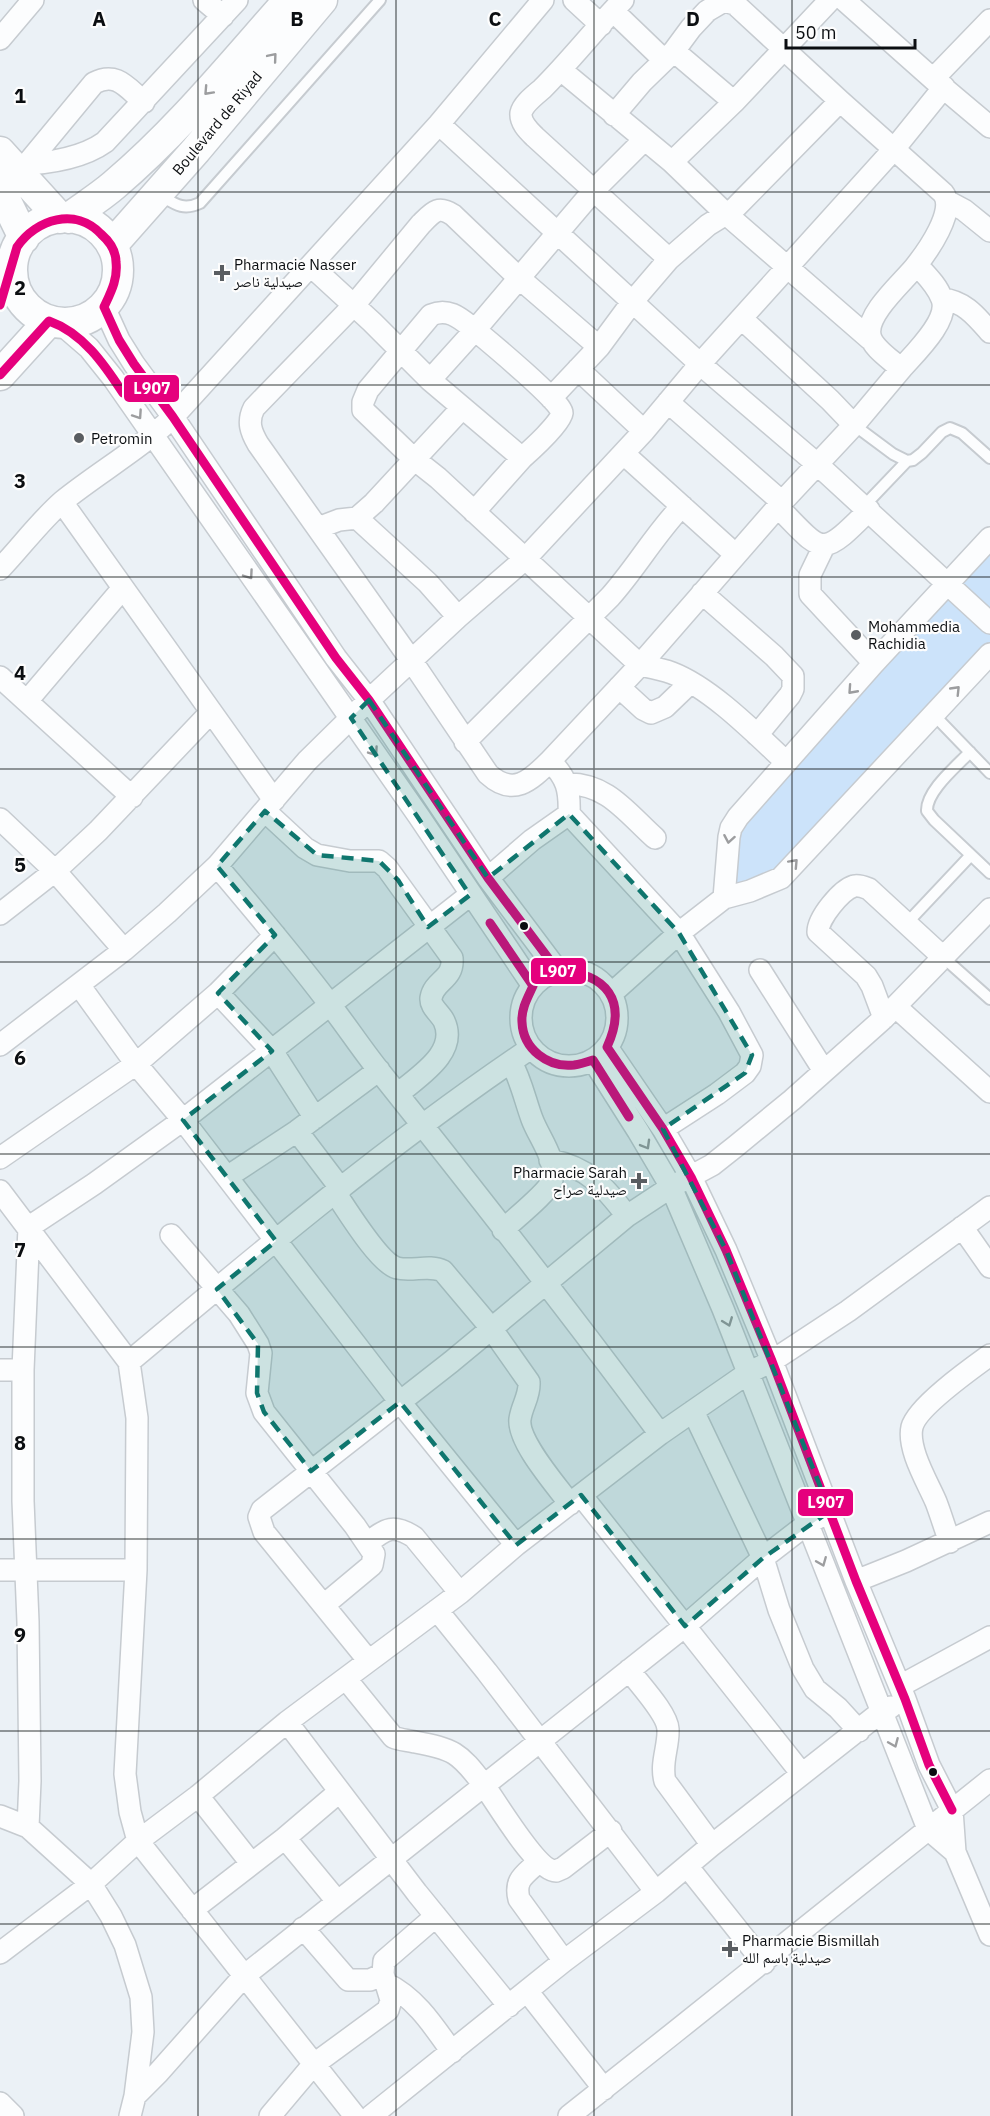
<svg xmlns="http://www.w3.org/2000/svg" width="990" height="2116" font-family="'IBM Plex Sans','Noto Naskh Arabic',sans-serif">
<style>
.green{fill:#cce3fa}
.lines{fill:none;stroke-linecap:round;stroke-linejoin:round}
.lane-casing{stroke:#c6cbd0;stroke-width:14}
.street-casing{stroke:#c6cbd0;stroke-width:24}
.secondary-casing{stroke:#c6cbd0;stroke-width:33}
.lane{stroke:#fcfdfe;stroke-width:10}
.street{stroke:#fcfdfe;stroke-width:21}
.secondary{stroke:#fcfdfe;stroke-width:30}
.bus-1-casing{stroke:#fdfdfd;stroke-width:14}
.bus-1{stroke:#e5007d;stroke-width:9}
.oneway{stroke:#9c9d9f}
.marked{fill:#0f766e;fill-opacity:0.2;stroke:#0f766e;stroke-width:4.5;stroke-dasharray:12 8;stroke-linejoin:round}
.grid{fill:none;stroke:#0b0e11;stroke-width:1.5;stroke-opacity:0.55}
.poi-dot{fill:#595d61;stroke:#fdfdfd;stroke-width:2}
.bus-dot{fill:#0b0e11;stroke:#fdfdfd;stroke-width:2}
.labels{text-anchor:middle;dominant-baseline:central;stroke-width:4.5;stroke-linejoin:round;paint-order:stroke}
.street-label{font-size:15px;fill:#0b0e11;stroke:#fdfdfd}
.poi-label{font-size:15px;fill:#0b0e11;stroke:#fdfdfd;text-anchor:start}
.grid-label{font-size:20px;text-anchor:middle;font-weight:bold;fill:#0b0e11;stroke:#fdfdfd;stroke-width:4.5;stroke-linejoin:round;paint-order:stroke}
.line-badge{stroke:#fdfdfd;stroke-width:2}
.badge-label{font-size:16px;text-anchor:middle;font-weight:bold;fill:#fff}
</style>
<rect width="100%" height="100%" fill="#ebf1f6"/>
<path class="green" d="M990,551V652L777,887L730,898L735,828Z"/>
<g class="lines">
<defs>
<path id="lane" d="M160,195C175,204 183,211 200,203L380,0
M854,425L893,454L907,461L913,460L922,453L942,432L950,428L962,433L990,458
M864,506L907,461
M933,714L990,773
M970,752C957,766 926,791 927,811L934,820L990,873
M907,923L971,855
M944,958L990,999"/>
<path id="street" d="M204,0L223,16
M574,0L601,25
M623,0C595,29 570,61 542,89C535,95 523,104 521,113C520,123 529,131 535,137L669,259
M844,0L933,79L990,127
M613,11L664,60
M0,39L33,0
M674,51L734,102
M561,70L672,162L725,213L870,339
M933,79L990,20
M439,124L700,364L817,464L990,623
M644,140L594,190L475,330C461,319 449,307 431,315L368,390L363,402V410L414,459L438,478L640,665C650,667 662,669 672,673C711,688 755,733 786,762
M672,162L734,102L830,0
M27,164L94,83C117,71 127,88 144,102
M13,165C43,164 80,160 105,142L237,0
M947,201L964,210L990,231
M311,266L372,322L430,380
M942,299C964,301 976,316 990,332
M104,307L119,340L134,364L173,417L336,658L369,700L488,878L558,971
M742,319L830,400L854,425
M60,323L89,348L113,378L418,815L533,986
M475,330C487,340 563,403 562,413C561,423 531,450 522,458L430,380Z
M578,369L644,431
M901,369C915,353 950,320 942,299C937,285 926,275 917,265
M551,398L599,347L633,301L669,259L708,225L734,209L840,101
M668,402L782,502
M624,454L736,555
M62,502L274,800
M778,507C824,554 820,559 869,510
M474,512L522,458
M318,528L339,520L357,518
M824,546L810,575V594L874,663
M0,569C21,547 40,521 63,501C99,472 140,449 173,417L439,124L543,0
M702,593L774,656L793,676V689L790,695L757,735
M458,617L428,583L357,518L374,503L462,408
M0,677L132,797
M619,687L643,709L651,713L665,707L690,683
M27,701L123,588
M465,742L610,597C636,568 655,534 682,506
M550,761C530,781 513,797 488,774L411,660L258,444C251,432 247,422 254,408L354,305L421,224C433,212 438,205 453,215L519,278L599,347
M567,784C607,783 627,813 655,838
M265,811L305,848L317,855L350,861H379L387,868L452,958C454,980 434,980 431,998C430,1007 440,1013 444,1021C459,1053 417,1077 398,1094
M569,814C570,790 567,778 550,761L640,665L782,502L854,425L901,369C892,360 872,348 870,335C866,314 902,283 915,267C927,252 957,210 943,193L840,101L735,4L724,1L707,11L691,28L674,51L642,82L614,115
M0,819L55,871L124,950
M217,866C256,912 295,958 331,1006C348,1028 363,1051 380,1072C475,1191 569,1311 660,1434
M488,878L532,840L569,814L679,933L729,1012L752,1055L750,1066L745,1073L717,1094L663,1129
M724,898L729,837L731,828L738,817L874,663L990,538
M0,914L55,871L98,831L211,712
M760,970L824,1071
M521 1018a48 48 0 1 1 96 0a48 48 0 1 1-96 0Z
M79,985L136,1064L183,1120L400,1402L516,1545
M218,993L272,1051L315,1118
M611,994L679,933L724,898L750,891L781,878L990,654
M896,1007L990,1092
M884,1018L872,986L866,976L818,932C818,918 841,890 854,886C860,885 864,887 869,889L944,958
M0,1045L124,950L167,913L217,866L307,761L369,700L458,617L525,559L644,431L700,364L894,149L944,87
M607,1047L663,1129L691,1177L726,1250L772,1361L856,1581L905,1699L929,1765L952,1810L955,1852L990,1935
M593,1060L638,1131L671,1187L723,1309L928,1829L955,1852
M297,1131L341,1189
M0,1158L136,1064L218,993L275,935
M550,1160C588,1167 605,1187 627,1216
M227,1177L297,1131L379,1070
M0,1191L129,1362L137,1418L136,1570L125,1774L130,1812L138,1841L355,2116
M336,1194C347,1210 379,1263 397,1268C412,1272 429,1264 443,1271L491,1328L529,1382C530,1396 522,1405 520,1419C517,1441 556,1485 570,1504
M962,1227L990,1267
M503,1230C513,1220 549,1192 552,1180C557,1159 539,1138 532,1119C525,1100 521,1080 511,1062
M171,1235L239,1314L258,1344L261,1353L257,1393L264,1412L355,1526L374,1554L372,1565L324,1605
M129,1362C259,1253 390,1143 531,1048
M0,1370H23
M693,1411L763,1558L779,1610L803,1669L815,1689L838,1708L859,1731
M581,1495L802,1774
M950,1542C945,1529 941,1515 936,1502C928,1483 907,1449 912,1427C917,1407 972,1368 990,1355
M368,1543C386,1528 394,1524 414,1537L460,1593
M0,1570H136
M856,1581L906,1561L990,1522
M437,1610L487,1672L656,1892
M368,1660L264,1532L259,1517L262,1510L451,1362L627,1216L671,1187L712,1165L736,1146L792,1100L884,1018L990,909
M629,1670C639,1684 667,1713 668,1729C669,1747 660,1763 665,1781L712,1845
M346,1679L393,1737C400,1740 407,1740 415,1742C453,1749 459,1752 483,1784C496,1801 536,1871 556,1871L563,1868L611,1831
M900,1686L990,1637
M287,1722L417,1893L509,2006
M198,1796L251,1863
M0,1816L28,1827L91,1884L111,1916L125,1945L141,1997L143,2032L135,2096L130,2116
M28,1827L30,1781L28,1622L23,1501V1370L29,1227L94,1184L183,1120L470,895
M285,1838L339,1792
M538,1862C525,1875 514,1879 519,1899L564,1961
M687,1866L764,1963
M192,1910L285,1838L337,1901
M303,1928L348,1980H370L383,1974
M0,1953L91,1884L138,1841L198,1796L287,1722L460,1593L516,1545L660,1434L748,1373L772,1361L848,1311L990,1207
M385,1983C415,1997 433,2025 452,2052
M527,1991L604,2089
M135,2096L158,2073L244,1976L685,1626L763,1558L807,1524L830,1511
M0,2103L13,2116
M270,2116L313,2065L388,2010L391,2000L383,1974L384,1961L436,1916
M371,2116L564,1961L656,1892L712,1845L881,1712L891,1707
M569,2116C710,2005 849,1892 990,1780"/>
<path id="secondary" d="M0,152L60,218
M0,189L24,238
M12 270a53 53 0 1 1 106 0a53 53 0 1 1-106 0Z
M69,218C84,207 100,197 114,185C179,130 233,63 289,0
M112,245L196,150L322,0
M0,375L49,321"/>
</defs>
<use href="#lane" class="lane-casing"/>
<use href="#street" class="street-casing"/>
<use href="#secondary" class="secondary-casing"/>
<use href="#lane" class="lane"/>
<use href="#street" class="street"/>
<use href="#secondary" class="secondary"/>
<defs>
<path id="bus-1" d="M0,305L17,247C36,219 76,207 101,234C109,241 116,251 116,262C118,279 111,292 104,307L119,340L134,364L173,417L336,658L369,700L488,878L558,971C607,973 628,1001 607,1047L663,1129L691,1177L726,1250L772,1361L856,1581L905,1699L929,1765L952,1810
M0,375L49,321C83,333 104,364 123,393
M490,923L533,986C528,997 521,1009 522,1022C523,1049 548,1068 574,1065C581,1064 587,1062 593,1060L629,1117"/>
</defs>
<use href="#bus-1" class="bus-1-casing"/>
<use href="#bus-1" class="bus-1"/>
</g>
<defs><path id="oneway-chevron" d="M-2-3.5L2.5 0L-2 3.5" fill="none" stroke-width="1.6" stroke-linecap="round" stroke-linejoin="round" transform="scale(1.5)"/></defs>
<g class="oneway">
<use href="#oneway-chevron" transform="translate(273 57) rotate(-50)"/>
<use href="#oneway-chevron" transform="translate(208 91) rotate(133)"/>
<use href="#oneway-chevron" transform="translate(138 415) rotate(56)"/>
<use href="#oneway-chevron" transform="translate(249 575) rotate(55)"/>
<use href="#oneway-chevron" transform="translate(852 690) rotate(132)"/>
<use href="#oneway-chevron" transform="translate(956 690) rotate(-46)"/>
<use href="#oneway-chevron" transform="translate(374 752) rotate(55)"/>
<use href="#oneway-chevron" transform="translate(729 839) rotate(100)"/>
<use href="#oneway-chevron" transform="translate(794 863) rotate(-47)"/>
<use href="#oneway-chevron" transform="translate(646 1145) rotate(60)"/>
<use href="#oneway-chevron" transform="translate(728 1322) rotate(69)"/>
<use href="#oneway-chevron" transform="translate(822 1562) rotate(68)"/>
<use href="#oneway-chevron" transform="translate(894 1743) rotate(67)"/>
</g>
<path class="marked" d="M369,700L488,878L569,814L679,933L752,1055L745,1073L663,1129L726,1250L830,1511L763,1558L685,1626L581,1495L516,1545L400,1402L311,1471L264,1412L257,1393L258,1344L217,1289L276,1241L183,1120L272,1051L218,993L275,935L217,866L265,811L317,855L379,861L398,880L428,927L470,895L351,718Z"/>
<path class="grid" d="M198,0V2116M396,0V2116M594,0V2116M792,0V2116M0,192H990M0,385H990M0,577H990M0,769H990M0,962H990M0,1154H990M0,1347H990M0,1539H990M0,1731H990M0,1924H990"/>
<g class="poi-dot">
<path d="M219 264h6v6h6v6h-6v6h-6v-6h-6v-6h6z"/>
<circle cx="79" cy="438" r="6"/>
<circle cx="856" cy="635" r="6"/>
<path d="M636 1172h6v6h6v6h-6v6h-6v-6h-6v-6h6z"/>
<path d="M727 1940h6v6h6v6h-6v6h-6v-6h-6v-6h6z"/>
</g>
<g class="bus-dot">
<circle cx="524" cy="926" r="5"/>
<circle cx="933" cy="1772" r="5"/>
</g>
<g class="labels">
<g class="street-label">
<text transform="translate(217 123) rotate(-50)">Boulevard de Riyad</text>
</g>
<g class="poi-label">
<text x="234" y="264">Pharmacie Nasser<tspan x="234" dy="17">صيدلية ناصر</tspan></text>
<text x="91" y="438">Petromin</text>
<text x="868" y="626">Mohammedia<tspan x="868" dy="17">Rachidia</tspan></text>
<text x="627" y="1172" text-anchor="end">Pharmacie Sarah<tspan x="627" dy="17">صيدلية صراح</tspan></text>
<text x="742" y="1940">Pharmacie Bismillah<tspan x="742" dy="17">صيدلية باسم الله</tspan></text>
</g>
</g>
<g class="grid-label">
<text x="99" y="26">A</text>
<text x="297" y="26">B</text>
<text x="495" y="26">C</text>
<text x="693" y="26">D</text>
<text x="20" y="103">1</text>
<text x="20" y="295">2</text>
<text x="20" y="488">3</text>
<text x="20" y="680">4</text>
<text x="20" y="872">5</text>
<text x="20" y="1065">6</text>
<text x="20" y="1257">7</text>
<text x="20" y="1450">8</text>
<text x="20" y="1642">9</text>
</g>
<g class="line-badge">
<rect x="123" y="374" width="57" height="29" rx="6" fill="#e5007d"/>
<rect x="530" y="957" width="57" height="28" rx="6" fill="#e5007d"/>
<rect x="797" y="1488" width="57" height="29" rx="6" fill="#e5007d"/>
</g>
<g class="badge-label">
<text x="152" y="394">L907</text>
<text x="558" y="977">L907</text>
<text x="826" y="1508">L907</text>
</g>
<path d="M786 39v9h129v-9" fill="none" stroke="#0b0e11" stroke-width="3"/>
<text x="795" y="39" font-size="18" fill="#0b0e11" stroke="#fdfdfd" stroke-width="4.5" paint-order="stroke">50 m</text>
</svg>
